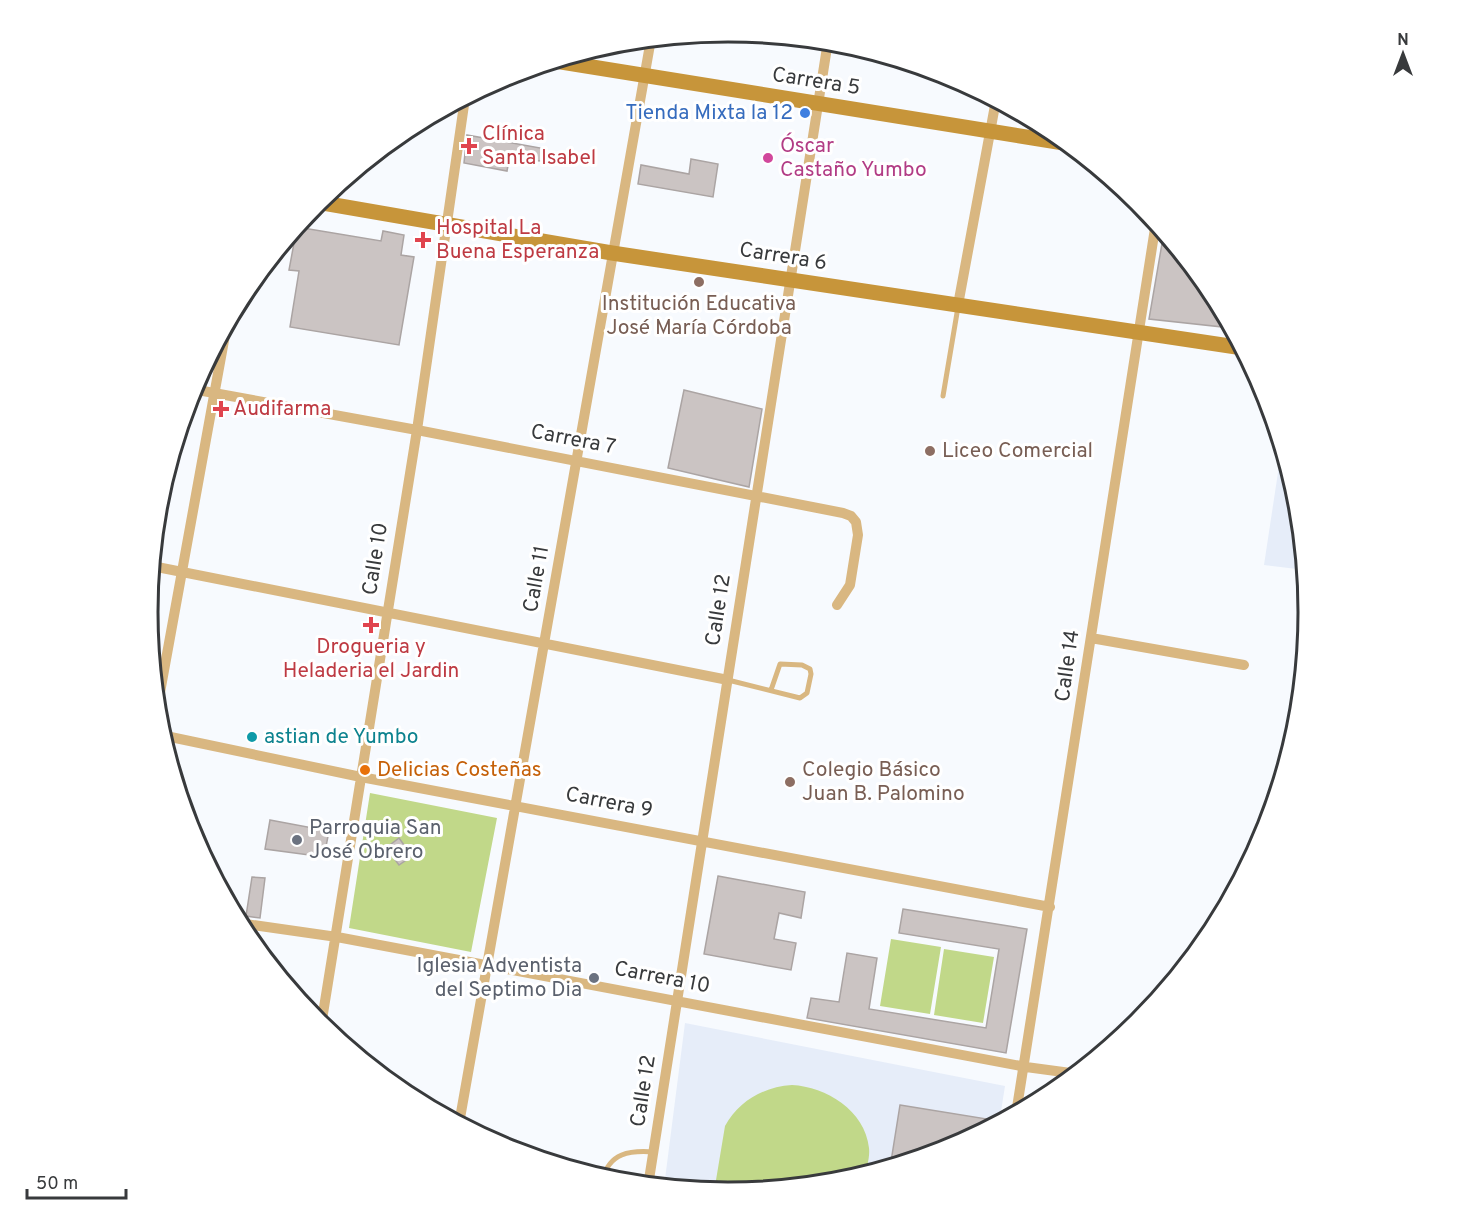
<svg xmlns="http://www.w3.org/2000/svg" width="1457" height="1225" font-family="Overpass,sans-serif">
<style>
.built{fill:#e6edf9}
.green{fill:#c1d889}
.building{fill:#cbc4c3;stroke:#aba4a3;stroke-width:1.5}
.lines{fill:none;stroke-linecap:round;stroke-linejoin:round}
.lane{stroke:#d9b781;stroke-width:5}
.street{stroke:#d9b781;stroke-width:10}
.secondary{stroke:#c7953a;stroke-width:15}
.shop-dot{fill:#3f7fe0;stroke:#fff;stroke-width:2}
.health-dot{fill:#e0444e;stroke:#fff;stroke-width:2}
.hotel-dot{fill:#d1479c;stroke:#fff;stroke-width:2}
.education-dot{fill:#8d6e63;stroke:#fff;stroke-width:2}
.culture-dot{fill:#0f9aa8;stroke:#fff;stroke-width:2}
.food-dot{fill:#e8710a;stroke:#fff;stroke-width:2}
.worship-dot{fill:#6b7280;stroke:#fff;stroke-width:2}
.labels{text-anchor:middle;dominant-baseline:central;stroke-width:6;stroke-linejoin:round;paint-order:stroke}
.street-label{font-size:21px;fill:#383a3c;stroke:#fff}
.shop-label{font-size:21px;fill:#366cbe;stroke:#fff;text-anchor:end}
.health-label{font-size:21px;fill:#be3a42;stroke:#fff;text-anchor:start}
.hotel-label{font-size:21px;fill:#b23c85;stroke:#fff;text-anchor:start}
.education-label{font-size:21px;fill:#785e54;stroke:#fff;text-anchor:start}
.culture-label{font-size:21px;fill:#0d838f;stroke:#fff;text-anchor:start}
.food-label{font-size:21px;fill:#c56008;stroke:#fff;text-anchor:start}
.worship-label{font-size:21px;fill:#5b616d;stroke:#fff;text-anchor:start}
.rim{fill:none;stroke:#383a3c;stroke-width:3}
</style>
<rect width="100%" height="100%" fill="#f7fafe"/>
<path class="built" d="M1282,446L1298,499L1305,570L1264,565Z
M685,1023L1005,1086L999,1124L951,1149L842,1182L728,1193L664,1187Z"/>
<path class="green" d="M370,793L497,818L471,952L349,928Z
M891,939L941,947L930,1014L880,1006Z
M944,949L994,957L983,1023L934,1015Z
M792,1085C826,1087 865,1110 869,1148C870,1156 867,1167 865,1175L841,1182L728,1193L714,1192L725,1126C739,1101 763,1087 792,1085Z"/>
<path class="building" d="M467,135L546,149L544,161L509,160L507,171L464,163Z
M691,159L718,164L713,197L638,184L641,165L689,174Z
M297,227L381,241L383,231L404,235L401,255L414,257L399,345L290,327L299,271L289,270Z
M1164,232L1212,290L1232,328L1149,319Z
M684,390L762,409L749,487L668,468Z
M270,820L329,831L324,857L265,849Z
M399,838L412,856L399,865L386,848Z
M718,876L805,892L801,918L779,913L774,939L796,943L791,970L704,954Z
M252,877L265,878L260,918L246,916Z
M903,909L1027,929L1006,1053L807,1018L811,998L839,1002L847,953L877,958L869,1009L986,1028L999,949L899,933Z
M900,1105L987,1119L985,1131L951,1149L890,1168Z"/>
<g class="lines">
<path class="lane" d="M943,396L958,307
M728,680L800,698L807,693L811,674L810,669L802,665L780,664L771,690
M603,1179C609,1153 630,1150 654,1152"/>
<path class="street" d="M958,305L996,100
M192,389L417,430L843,513L851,516L856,522L858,535L850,585L837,605
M152,566L728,680
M1091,638L1244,665
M157,709L227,324
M161,735L361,777L1050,907
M239,923L337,937L1026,1067L1078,1074
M321,1026L417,430L465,98
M1016,1114L1156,222
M459,1124L651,39
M648,1186L828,41"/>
<path class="secondary" d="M555,61L1070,144
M317,202L612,253L1243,348"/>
</g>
<circle class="shop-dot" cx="805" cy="113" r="6"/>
<g class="health-dot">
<path d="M466 137h6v6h6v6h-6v6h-6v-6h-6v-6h6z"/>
<path d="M420 231h6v6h6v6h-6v6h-6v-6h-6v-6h6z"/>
<path d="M218 400h6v6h6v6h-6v6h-6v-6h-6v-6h6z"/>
<path d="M368 616h6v6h6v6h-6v6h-6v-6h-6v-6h6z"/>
</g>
<circle class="hotel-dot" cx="768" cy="158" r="6"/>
<g class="education-dot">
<circle cx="699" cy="282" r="6"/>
<circle cx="930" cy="451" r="6"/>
<circle cx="790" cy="782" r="6"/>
</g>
<circle class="culture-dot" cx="252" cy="737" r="6"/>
<circle class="food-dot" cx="365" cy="770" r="6"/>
<g class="worship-dot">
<circle cx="297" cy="840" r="6"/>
<circle cx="594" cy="978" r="6"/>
</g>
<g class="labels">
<g class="street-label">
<text transform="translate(816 82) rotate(9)">Carrera 5</text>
<text transform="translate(783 257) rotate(9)">Carrera 6</text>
<text transform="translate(573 440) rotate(11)">Carrera 7</text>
<text transform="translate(376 559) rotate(-81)">Calle 10</text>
<text transform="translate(537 579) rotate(-80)">Calle 11</text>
<text transform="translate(719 610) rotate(-81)">Calle 12</text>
<text transform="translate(1068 666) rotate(-82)">Calle 14</text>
<text transform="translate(609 803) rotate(11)">Carrera 9</text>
<text transform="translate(662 978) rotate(11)">Carrera 10</text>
<text transform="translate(644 1091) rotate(-81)">Calle 12</text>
</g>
<g class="shop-label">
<text x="793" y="113">Tienda Mixta la 12</text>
</g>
<g class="health-label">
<text x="482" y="134">Clínica<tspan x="482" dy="24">Santa Isabel</tspan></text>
<text x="436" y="228">Hospital La<tspan x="436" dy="24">Buena Esperanza</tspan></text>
<text x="233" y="409">Audifarma</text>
<text x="371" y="647" text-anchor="middle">Drogueria y<tspan x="371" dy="24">Heladeria el Jardin</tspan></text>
</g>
<g class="hotel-label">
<text x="780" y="146">Óscar<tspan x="780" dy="24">Castaño Yumbo</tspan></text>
</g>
<g class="education-label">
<text x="699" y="304" text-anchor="middle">Institución Educativa<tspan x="699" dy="24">José María Córdoba</tspan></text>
<text x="942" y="451">Liceo Comercial</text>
<text x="802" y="770">Colegio Básico<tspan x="802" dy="24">Juan B. Palomino</tspan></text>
</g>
<g class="culture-label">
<text x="264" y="737">astian de Yumbo</text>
</g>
<g class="food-label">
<text x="377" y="770">Delicias Costeñas</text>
</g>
<g class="worship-label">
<text x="309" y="828">Parroquia San<tspan x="309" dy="24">José Obrero</tspan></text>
<text x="582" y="966" text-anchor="end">Iglesia Adventista<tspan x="582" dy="24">del Septimo Dia</tspan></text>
</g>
</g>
<path d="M0 0H1457V1225H0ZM158 612a570 570 0 1 1 1140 0a570 570 0 1 1-1140 0Z" fill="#fff" fill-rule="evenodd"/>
<path class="rim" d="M158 612a570 570 0 1 1 1140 0a570 570 0 1 1-1140 0Z"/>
<g transform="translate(1403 54)" stroke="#ffffff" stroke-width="4.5" paint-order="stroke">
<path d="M0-4.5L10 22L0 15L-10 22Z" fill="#383a3c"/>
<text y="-9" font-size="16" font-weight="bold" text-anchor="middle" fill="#383a3c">N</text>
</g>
<path d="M27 1189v9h99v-9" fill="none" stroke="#383a3c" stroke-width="3"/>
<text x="36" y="1189" font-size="18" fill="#383a3c" stroke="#ffffff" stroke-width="4.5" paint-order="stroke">50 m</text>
</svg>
